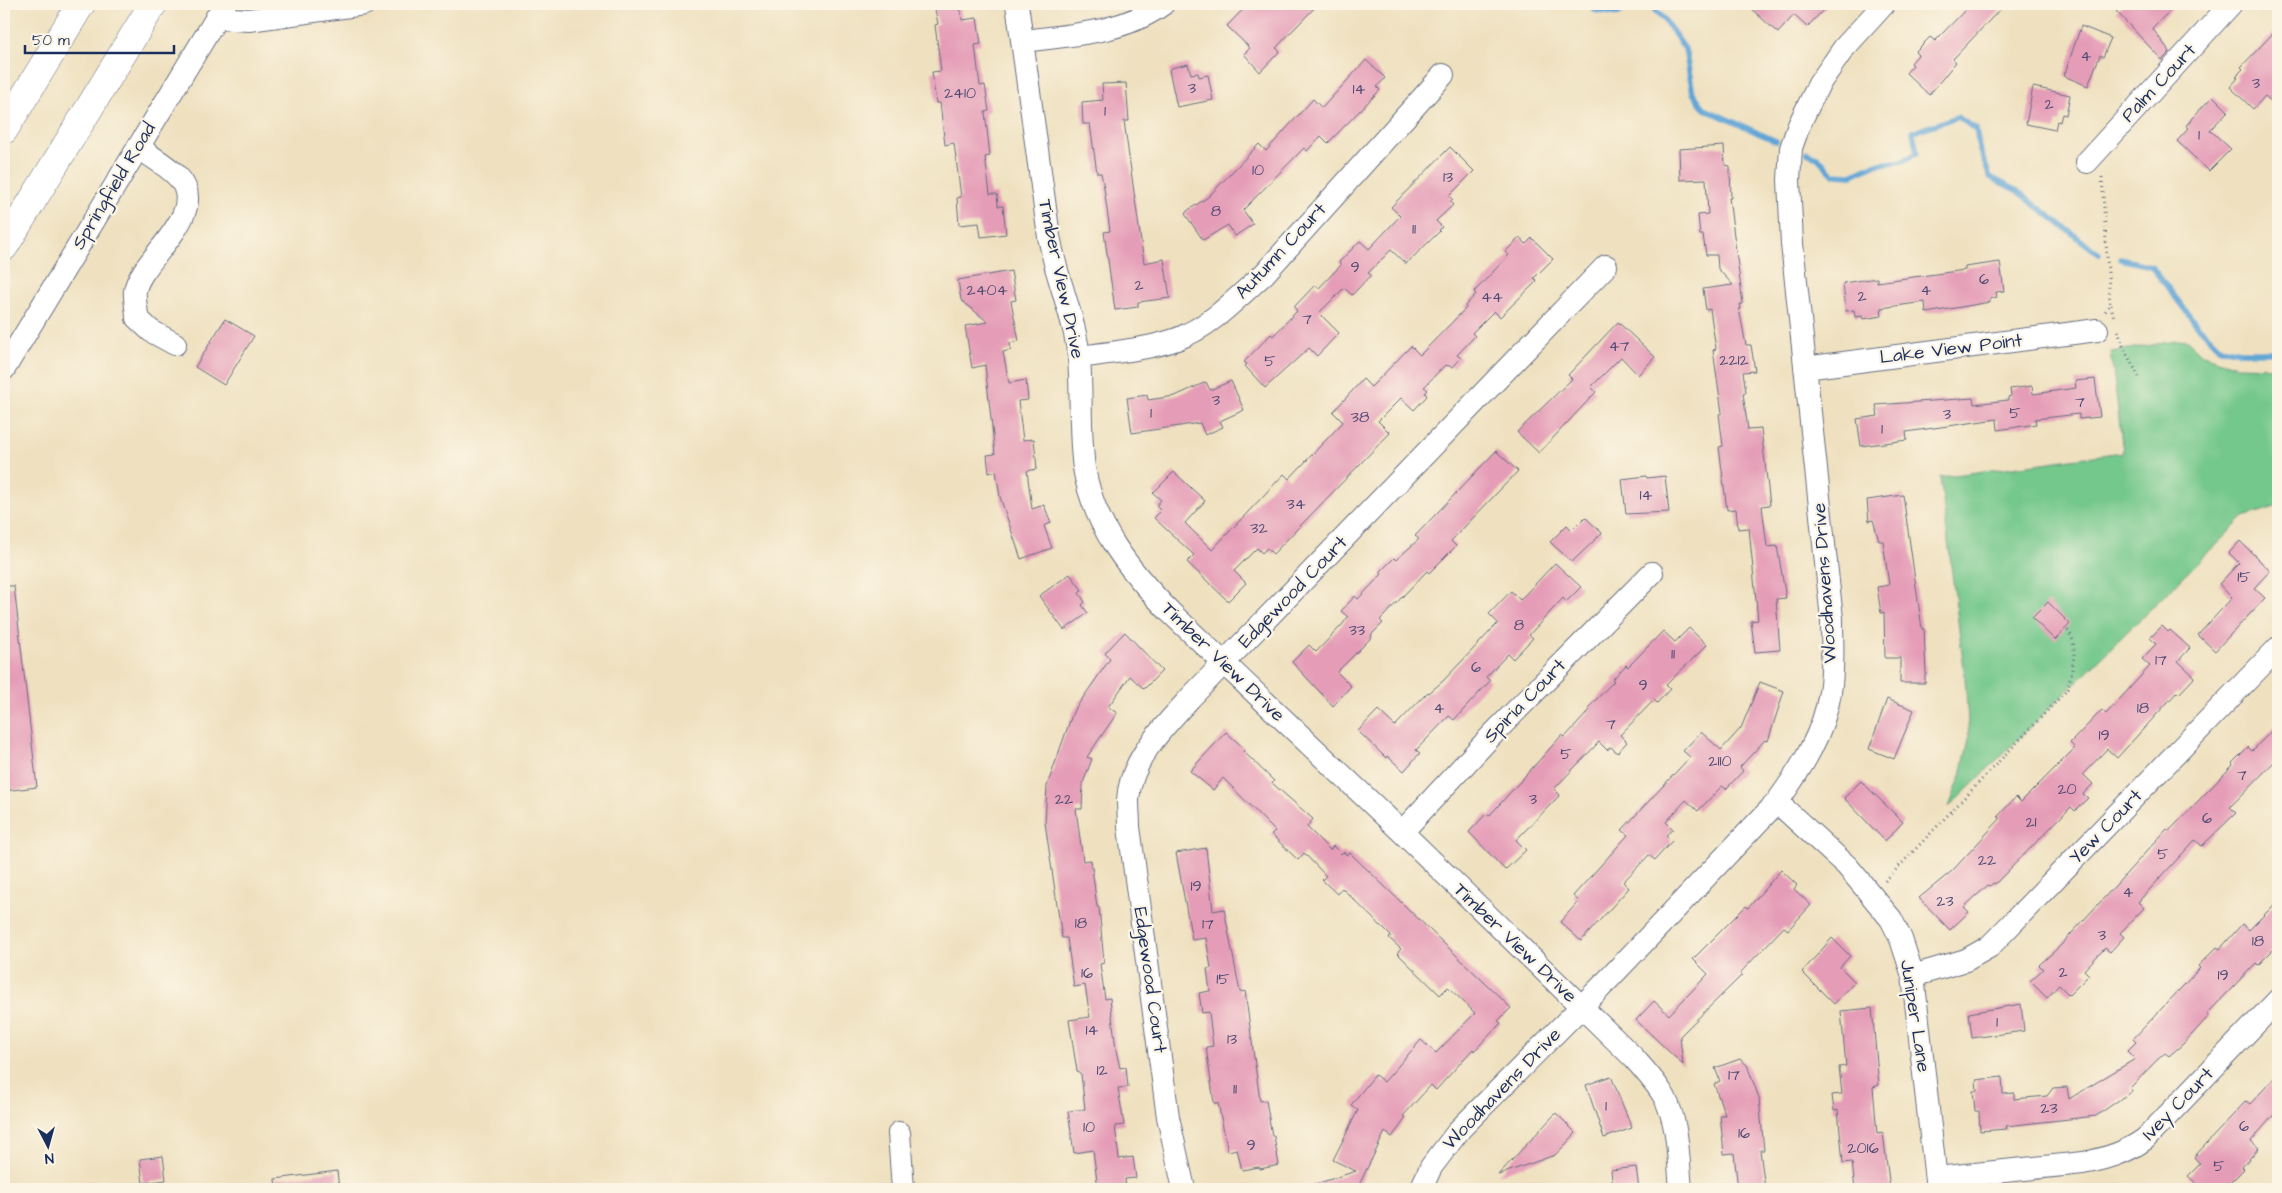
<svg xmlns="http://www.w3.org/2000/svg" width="2282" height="1193" font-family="'Architects Daughter',sans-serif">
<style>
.green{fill:#74c88c;stroke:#487c75}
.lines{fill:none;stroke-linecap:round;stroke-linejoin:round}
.stream{stroke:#61a5d6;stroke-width:5.5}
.building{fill:#e59db7}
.minor-casing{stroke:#656d80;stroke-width:24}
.highway-casing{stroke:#656d80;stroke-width:29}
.path{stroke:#656d80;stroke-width:3;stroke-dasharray:1 4;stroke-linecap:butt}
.minor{stroke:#fff;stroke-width:22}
.highway{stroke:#fff;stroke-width:28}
.labels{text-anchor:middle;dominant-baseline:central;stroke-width:4.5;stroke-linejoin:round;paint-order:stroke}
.number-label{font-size:16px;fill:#4e4a74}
.street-label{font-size:19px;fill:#1b2f5e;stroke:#fcf5e5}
</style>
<rect width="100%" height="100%" fill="#fcf5e5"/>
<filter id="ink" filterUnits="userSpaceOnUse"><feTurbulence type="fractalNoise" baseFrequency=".02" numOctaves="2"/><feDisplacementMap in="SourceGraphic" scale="10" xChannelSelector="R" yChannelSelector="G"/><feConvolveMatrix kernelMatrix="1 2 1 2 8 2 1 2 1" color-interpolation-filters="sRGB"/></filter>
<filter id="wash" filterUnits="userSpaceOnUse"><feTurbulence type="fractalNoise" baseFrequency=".0096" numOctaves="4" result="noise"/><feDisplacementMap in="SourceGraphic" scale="20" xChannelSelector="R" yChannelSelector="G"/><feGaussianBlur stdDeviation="1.12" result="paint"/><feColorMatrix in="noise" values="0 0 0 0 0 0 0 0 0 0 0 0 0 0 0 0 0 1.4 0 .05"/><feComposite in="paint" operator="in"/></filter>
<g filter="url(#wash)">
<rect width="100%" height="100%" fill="#efe1c0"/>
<path class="green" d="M2186,339L2203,355L2237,366L2278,367V506L2244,517L1949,807L1961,775L1969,739L1965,677L1940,477L2123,452L2111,352Z"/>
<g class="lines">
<path class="stream" d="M1592,4L1594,10L1618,14L1630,4
M1648,4L1663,18L1685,49L1693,93L1705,109L1776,141
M1807,153L1817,157L1833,174L1852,175L1873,165L1903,161L1917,153L1913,132L1957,117L1976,129L1979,148L1990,177L2016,190L2099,254
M2120,259L2151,266L2196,324L2220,348L2240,352H2278"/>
</g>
<g id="blocks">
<path class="building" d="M934,4H960L962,20L977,18L981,44L975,45L980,86L985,85L989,111L985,112L990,156L985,157L990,194H997L998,206H1003L1006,234L981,237L979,223L959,225L957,198L961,197L954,143L945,145L940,103H936L932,72L941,71L935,25L938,24Z
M1248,4H1318L1276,48L1280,51L1260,72L1244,54L1250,48L1227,26Z
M1746,4H1829L1807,27L1794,15L1778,33Z
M1971,4H2005L1953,59L1956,62L1929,95L1906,73L1913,65L1911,63L1918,55L1915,52L1930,37L1935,41Z
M2123,4H2177L2152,28L2170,52L2162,60L2116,11Z
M2081,26L2111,38L2103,57L2100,55L2088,86L2064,76Z
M2278,28V108L2265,96L2253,109L2230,87L2238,78L2236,76L2243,69L2241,67Z
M1366,60L1385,78L1377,87L1380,90L1328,143L1321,136L1307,151L1304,148L1243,210L1253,224L1235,236L1228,225L1203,240L1185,214L1187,211L1208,197L1259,144L1266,151L1313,99L1322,108Z
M1188,64L1191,74L1198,73L1199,77L1208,75L1213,100L1177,107L1169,70L1171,68Z
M1126,83L1129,121H1124L1144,263L1164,259L1170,298L1138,302V307L1115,310L1104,232L1110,231L1104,188L1101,173H1097L1090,124H1083L1082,102L1103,100L1102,84Z
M2033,87L2070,95L2066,115L2062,114L2060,122L2057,121L2055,130L2026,124Z
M2213,96L2228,111L2210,130L2231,149L2209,171L2177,141L2189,128L2186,126L2192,118Z
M1724,146L1725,165L1730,166L1731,198H1729L1743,304H1740L1741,309H1739L1746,345H1751L1755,371L1743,372L1746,392L1743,393L1748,430L1761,429L1770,505L1762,506L1767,547L1777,546L1786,598L1776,599L1780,650L1755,652L1751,621L1758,620L1749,528L1738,529L1736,509L1727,510L1719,447L1723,446L1719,414L1722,413L1713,350L1716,349L1710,309L1706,310L1703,289L1733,285L1718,269L1717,255H1706L1703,235H1700L1698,215L1708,214L1706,179L1680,180L1679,149Z
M1450,147L1474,171L1449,196L1453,200L1450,202L1453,205L1436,221L1442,227L1439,230L1440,231L1406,264L1391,250L1368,273L1371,275L1352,295L1344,288L1319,313L1339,333L1317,356L1309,348L1265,388L1245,366L1247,364L1244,362L1271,334L1273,336L1297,311L1294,307L1315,285L1319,288L1341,265L1339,262L1360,241L1369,249L1400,216L1391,207Z
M1520,237L1526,244L1532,238L1553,259L1534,278L1537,281L1500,317L1494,311L1472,333L1475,336L1457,355L1461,358L1453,367L1445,365L1424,387L1428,390L1425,393L1427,396L1414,410L1401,398L1378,421L1390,433L1273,554L1267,548L1262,553L1257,548L1234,571L1246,583L1228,601L1187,562L1194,555L1154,518L1161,511L1156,506L1161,500L1153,493L1174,472L1205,501L1185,523L1212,550L1284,474L1289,479L1343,422L1333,412L1363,379L1371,387L1411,346L1420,355L1466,308L1465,306L1476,294L1474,292L1509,255L1505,252Z
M2000,262L2004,291L1996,292L1997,297L1990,299V302L1926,313L1925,302L1881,308L1882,316L1863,319L1862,316L1855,317L1854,310L1846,311L1843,283L1877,278V282L1965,270V267Z
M1011,271L1016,300L1011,301L1019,341L1010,343L1011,350L1003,352L1009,383L1026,380L1028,400L1018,401L1023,440L1034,439L1037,469L1027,471L1032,509L1044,505L1051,523L1044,526L1052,548L1021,559L1000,497L996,471L989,473L987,455L995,454L985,365L972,368L965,326L988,322L961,300L958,280Z
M225,319L254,336L224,385L195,367Z
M1618,322L1655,357L1638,375L1621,357L1591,387L1596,392L1539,453L1517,432L1572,379L1568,375Z
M2095,379L2100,417L2079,419V414L2035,419L2036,424L1998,430L1997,419L1906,432L1907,440L1861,446L1857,419L1878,416L1876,405L1973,398L1974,404L2008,400V397L2011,396L2010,389L2032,386L2033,394L2076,388L2075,381Z
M1231,381L1244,410L1220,421L1223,427L1205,435L1200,423L1132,433L1127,398L1147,395L1148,400L1175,396L1206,382L1210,390Z
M1496,451L1518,471L1451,541L1456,546L1429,573L1427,571L1380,620L1383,623L1371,635L1372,637L1337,672L1351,686L1333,706L1292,662L1309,645L1316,652L1342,625L1348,617L1341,611L1355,596L1358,599L1382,574L1380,572L1394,558L1396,560L1419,539L1415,536Z
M1646,476L1647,478L1665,476L1669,512L1626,514L1622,479Z
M1903,495L1922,629H1924L1926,674H1925V683H1900V658H1885L1884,612L1881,613L1877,587L1889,585L1883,541H1879L1873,520L1869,521L1867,500Z
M1585,517L1602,533L1572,562L1550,542L1567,525L1572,530Z
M2240,541L2270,571L2254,588L2265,598L2215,651L2198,635L2232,598L2219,584L2239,563L2229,553Z
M1555,563L1581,587L1566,602L1563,598L1529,635L1533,638L1513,659L1508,654L1486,677L1490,681L1454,720L1449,716L1416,750L1420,753L1404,771L1387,756L1386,758L1358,731L1378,710L1395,726L1428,692L1429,693L1443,681L1498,623L1489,614L1511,591L1520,600Z
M1070,574L1082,590L1079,593L1085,602L1082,605L1088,613L1064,630L1039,596Z
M4,586H14L37,787L4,791Z
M2048,602L2070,624L2055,640L2032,618Z
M2162,626L2168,632L2170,630L2190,648L2178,661L2195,677L2179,694L2177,692L2117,758L2107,749L2083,774L2093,784L2083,794L2088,798L2075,811L2071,807L1995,884L1993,883L1990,886L1988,885L1964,907L1969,912L1950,930L1919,898L1952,871L2000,819L1998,816L2016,797L2021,802L2075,748L2070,743L2102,710L2106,714L2150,666L2142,659L2156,644L2150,638Z
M1689,628L1707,645L1666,685L1670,689L1657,703L1654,700L1620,735L1627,742L1617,753L1611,747L1607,750L1599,742L1554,789L1560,795L1516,840L1526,850L1505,870L1469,832L1486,814L1489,816L1562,735L1565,737L1590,710L1588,708L1614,681L1612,680L1626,665L1628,667L1663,631L1675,642Z
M1125,632L1162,671L1144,689L1130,676L1108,707L1117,713L1087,757L1092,759L1083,783L1082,809H1076L1083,861L1091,860L1097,907H1099L1104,963L1100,964L1105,999L1110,998L1116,1050L1120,1068L1126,1067L1128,1087L1118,1088L1124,1125L1115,1126L1119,1159L1133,1157L1136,1178L1125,1179L1126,1189H1098L1093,1150L1074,1153L1068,1111L1085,1109L1081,1074L1077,1071L1069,1020L1090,1017L1085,985L1074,987L1067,938H1062L1045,823L1047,786L1073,712L1110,659L1105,653Z
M1760,682L1784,691L1768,741L1765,740L1740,767L1743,771L1726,789L1722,786L1698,811L1686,800L1666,822L1673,829L1666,835L1672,841L1655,860L1649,855L1623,882L1629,888L1581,941L1560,922L1579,901L1573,896L1628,835L1622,830L1690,757L1683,751L1701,732L1721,750L1741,728Z
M1887,699L1914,710L1894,759L1869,749Z
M2278,724V758L2230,807L2236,813L2202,846L2195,840L2138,902L2144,908L2120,933L2124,937L2110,952L2105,948L2084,970L2089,975L2069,995L2059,985L2047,998L2030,981L2043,969L2039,965L2060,946L2167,829L2169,831L2233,765L2232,763L2248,747L2252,751Z
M1226,732L1245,749L1243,751L1274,781L1272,783L1313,819L1307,827L1330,850L1333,846L1341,854L1343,852L1347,855L1350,853L1511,1008L1498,1021L1501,1023L1474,1051L1473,1049L1436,1090L1431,1085L1403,1116L1406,1118L1392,1137L1385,1132L1357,1189H1310V1186L1356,1171L1333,1160L1358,1110L1351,1105L1375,1075L1384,1082L1421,1040L1436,1053L1475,1013L1448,987L1440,995L1397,953L1401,949L1389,938L1391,936L1342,888L1337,894L1322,880L1326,876L1304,853L1298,860L1271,834L1275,831L1223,778L1213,790L1190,771Z
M1861,781L1903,822L1885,841L1844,798Z
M1206,848L1213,911L1224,909L1240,992L1245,991L1260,1101L1266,1100L1272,1136H1274L1279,1165L1260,1169L1259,1167L1242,1170L1237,1149L1228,1151L1218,1103H1214L1206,1047L1213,1046L1209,1012L1202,1013L1199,993L1210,991L1207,969L1211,968L1206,938L1192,940L1176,853Z
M1781,870L1797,885L1794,889L1811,905L1788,930L1784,927L1740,973L1742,975L1680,1036L1683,1065L1636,1020L1654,1001L1669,1015L1708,974L1693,959L1746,906L1748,908Z
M2278,901V945L2258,965L2256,963L2208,1013L2209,1016L2183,1044L2169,1056L2165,1053L2156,1061L2130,1088L2132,1091L2096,1116L2006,1126L2007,1129L1980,1131L1979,1111H1975L1973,1091H1977L1976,1080L2002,1077L2003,1094L2014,1093V1099L2047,1096L2053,1088L2067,1087L2069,1099L2135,1059L2127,1051L2136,1042L2133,1039L2200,968L2198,966L2217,947L2220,949L2242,924L2249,930Z
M1832,938L1850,956L1840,967L1855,982L1834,1004L1802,972Z
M2021,1004L2024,1031L1972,1038L1969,1013Z
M1872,1008L1879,1085L1873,1087L1877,1134L1883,1133L1890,1189H1855L1852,1162L1843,1163L1838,1110L1834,1111L1832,1095L1842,1094L1839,1067L1846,1066L1841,1011Z
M1740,1059L1747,1065L1759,1098L1764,1150H1760L1765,1189H1738L1734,1153L1724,1154L1720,1115H1725L1714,1084L1720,1081L1715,1068Z
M2278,1074V1110L2251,1141L2259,1148L2242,1167L2244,1169L2224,1189H2202L2188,1176L2200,1164L2194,1157L2246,1101L2250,1104Z
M1611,1076L1632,1128L1604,1138L1586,1085Z
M1556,1113L1576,1133L1565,1145L1555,1155L1498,1175Z
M163,1156L166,1180L143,1183L140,1159Z
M1636,1167L1639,1189H1613L1611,1170Z
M337,1171L339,1189H276L275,1179Z"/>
</g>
</g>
<g filter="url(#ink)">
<use href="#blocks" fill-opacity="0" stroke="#656d80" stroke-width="1"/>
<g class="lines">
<defs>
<path id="minor" d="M1017,4L1049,237C1052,249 1054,262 1058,274C1066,302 1076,329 1079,358C1082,394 1079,432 1084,468C1094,527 1129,570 1170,612L1402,832L1634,1058C1645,1071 1657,1083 1665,1098C1679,1126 1678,1159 1681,1189
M216,18L249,20L364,4
M1023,41C1070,35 1124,33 1163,4
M138,147C151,157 167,165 178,177C212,213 139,260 135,291C134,299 137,309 137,318L151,331L175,344
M2087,162L2231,4
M1079,357C1108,353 1163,348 1188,334C1217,320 1240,295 1264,274L1443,75
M1805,368L2097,330
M4,369L225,4
M1777,802L1847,866L1891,919L1901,939L1913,976L1937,1189
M1402,832L1492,735L1652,573
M1913,976L1966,960L1989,947L2278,648
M899,1133L903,1189
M1936,1178L2083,1163C2106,1159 2126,1153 2145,1139L2278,1000
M1184,1189L1168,1117L1129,827C1129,818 1128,809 1128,800C1130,759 1165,726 1190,698L1606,266
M1421,1189L1431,1167L1460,1129L1603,985L1777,802C1801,769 1824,733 1830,692C1834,668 1832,643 1832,619L1792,244L1789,180L1791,148L1799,125L1819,84L1844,48L1884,4"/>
<path id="highway" d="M4,130L81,4
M4,247L153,4"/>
</defs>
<use href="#minor" class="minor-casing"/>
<use href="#highway" class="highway-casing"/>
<path class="path" d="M2102,177L2110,304L2105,312
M2111,305L2114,318
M2118,331L2124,349L2139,377
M1885,881L2068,689C2071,671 2081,642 2066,629"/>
<use href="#minor" class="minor"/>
<use href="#highway" class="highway"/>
</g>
</g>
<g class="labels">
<g class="number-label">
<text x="2086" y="56">4</text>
<text x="2256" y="83">3</text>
<text x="1192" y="88">3</text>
<text x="1359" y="89">14</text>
<text x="960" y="93">2410</text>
<text x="2049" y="104">2</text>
<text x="1105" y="111">1</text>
<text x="2199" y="135">1</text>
<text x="1258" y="170">10</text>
<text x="1448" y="177">13</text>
<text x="1216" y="211">8</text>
<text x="1414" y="229">11</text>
<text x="1355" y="267">9</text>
<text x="1984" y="279">6</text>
<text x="1139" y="285">2</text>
<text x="987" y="290">2404</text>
<text x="1926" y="290">4</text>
<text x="1862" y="296">2</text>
<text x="1492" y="297">44</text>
<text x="1307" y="319">7</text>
<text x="1619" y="346">47</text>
<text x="1734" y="360">2212</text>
<text x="1270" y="361">5</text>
<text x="1216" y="400">3</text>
<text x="2080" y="402">7</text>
<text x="1151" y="413">1</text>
<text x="2015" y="413">5</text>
<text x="1947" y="414">3</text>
<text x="1360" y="417">38</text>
<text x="1882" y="429">1</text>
<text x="1646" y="495">14</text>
<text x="1296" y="504">34</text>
<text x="1259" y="528">32</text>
<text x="2244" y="577">15</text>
<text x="1519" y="625">8</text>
<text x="1357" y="630">33</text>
<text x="1673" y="654">11</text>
<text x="2161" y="660">17</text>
<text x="1476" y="667">6</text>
<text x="1643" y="685">9</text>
<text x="1439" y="708">4</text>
<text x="2143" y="708">18</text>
<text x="1611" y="724">7</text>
<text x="2104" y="735">19</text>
<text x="1566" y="754">5</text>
<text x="1720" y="761">2110</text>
<text x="2242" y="775">7</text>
<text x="2067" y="789">20</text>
<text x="1064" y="799">22</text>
<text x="1533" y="799">3</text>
<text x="2207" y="818">6</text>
<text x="2031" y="822">21</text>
<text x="2163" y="854">5</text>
<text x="1987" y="860">22</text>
<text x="1196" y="886">19</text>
<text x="2128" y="892">4</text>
<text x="1945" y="901">23</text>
<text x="1081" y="923">18</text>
<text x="1208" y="924">17</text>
<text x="2102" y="935">3</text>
<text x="2258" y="941">18</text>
<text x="2063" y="972">2</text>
<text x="1087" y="973">16</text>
<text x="2223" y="975">19</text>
<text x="1223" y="979">15</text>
<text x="1997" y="1022">1</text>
<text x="1092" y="1030">14</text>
<text x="1232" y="1039">13</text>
<text x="1102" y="1070">12</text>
<text x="1734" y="1075">17</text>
<text x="1235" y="1089">11</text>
<text x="1606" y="1106">1</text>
<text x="2049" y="1108">23</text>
<text x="2244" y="1126">6</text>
<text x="1089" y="1127">10</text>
<text x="1744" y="1133">16</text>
<text x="1251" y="1145">9</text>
<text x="1863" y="1148">2016</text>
<text x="2219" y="1166">5</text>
</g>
<g class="street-label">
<text transform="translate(2159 83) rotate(-47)">Palm Court</text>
<text transform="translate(114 186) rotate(-59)">Springfield Road</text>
<text transform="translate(1281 251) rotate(-47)">Autumn Court</text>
<text transform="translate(1061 279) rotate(78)">Timber View Drive</text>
<text transform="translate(1951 349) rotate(-7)">Lake View Point</text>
<text transform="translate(1825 583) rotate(-94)">Woodhavens Drive</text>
<text transform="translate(1293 592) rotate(-46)">Edgewood Court</text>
<text transform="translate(1223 662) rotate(44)">Timber View Drive</text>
<text transform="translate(1525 701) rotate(-46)">Spiria Court</text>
<text transform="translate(2106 827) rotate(-46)">Yew Court</text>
<text transform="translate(1515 943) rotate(44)">Timber View Drive</text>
<text transform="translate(1150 980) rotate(82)">Edgewood Court</text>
<text transform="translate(1915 1016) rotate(81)">Juniper Lane</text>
<text transform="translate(1502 1089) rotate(-46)">Woodhavens Drive</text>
<text transform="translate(2178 1104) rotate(-46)">Ivey Court</text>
</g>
</g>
<rect width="2282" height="1193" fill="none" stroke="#fcf5e5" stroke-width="20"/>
<g transform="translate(48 1146) rotate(174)" stroke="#fcf5e5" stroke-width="4" paint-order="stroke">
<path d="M0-4L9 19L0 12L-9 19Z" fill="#1b2f5e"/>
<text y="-8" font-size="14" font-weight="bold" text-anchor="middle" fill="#1b2f5e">N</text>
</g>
<path d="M25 45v8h149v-8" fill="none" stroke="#1b2f5e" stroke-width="2.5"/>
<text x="32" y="45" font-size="15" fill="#1b2f5e" stroke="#fcf5e5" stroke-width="4" paint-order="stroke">50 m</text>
</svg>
